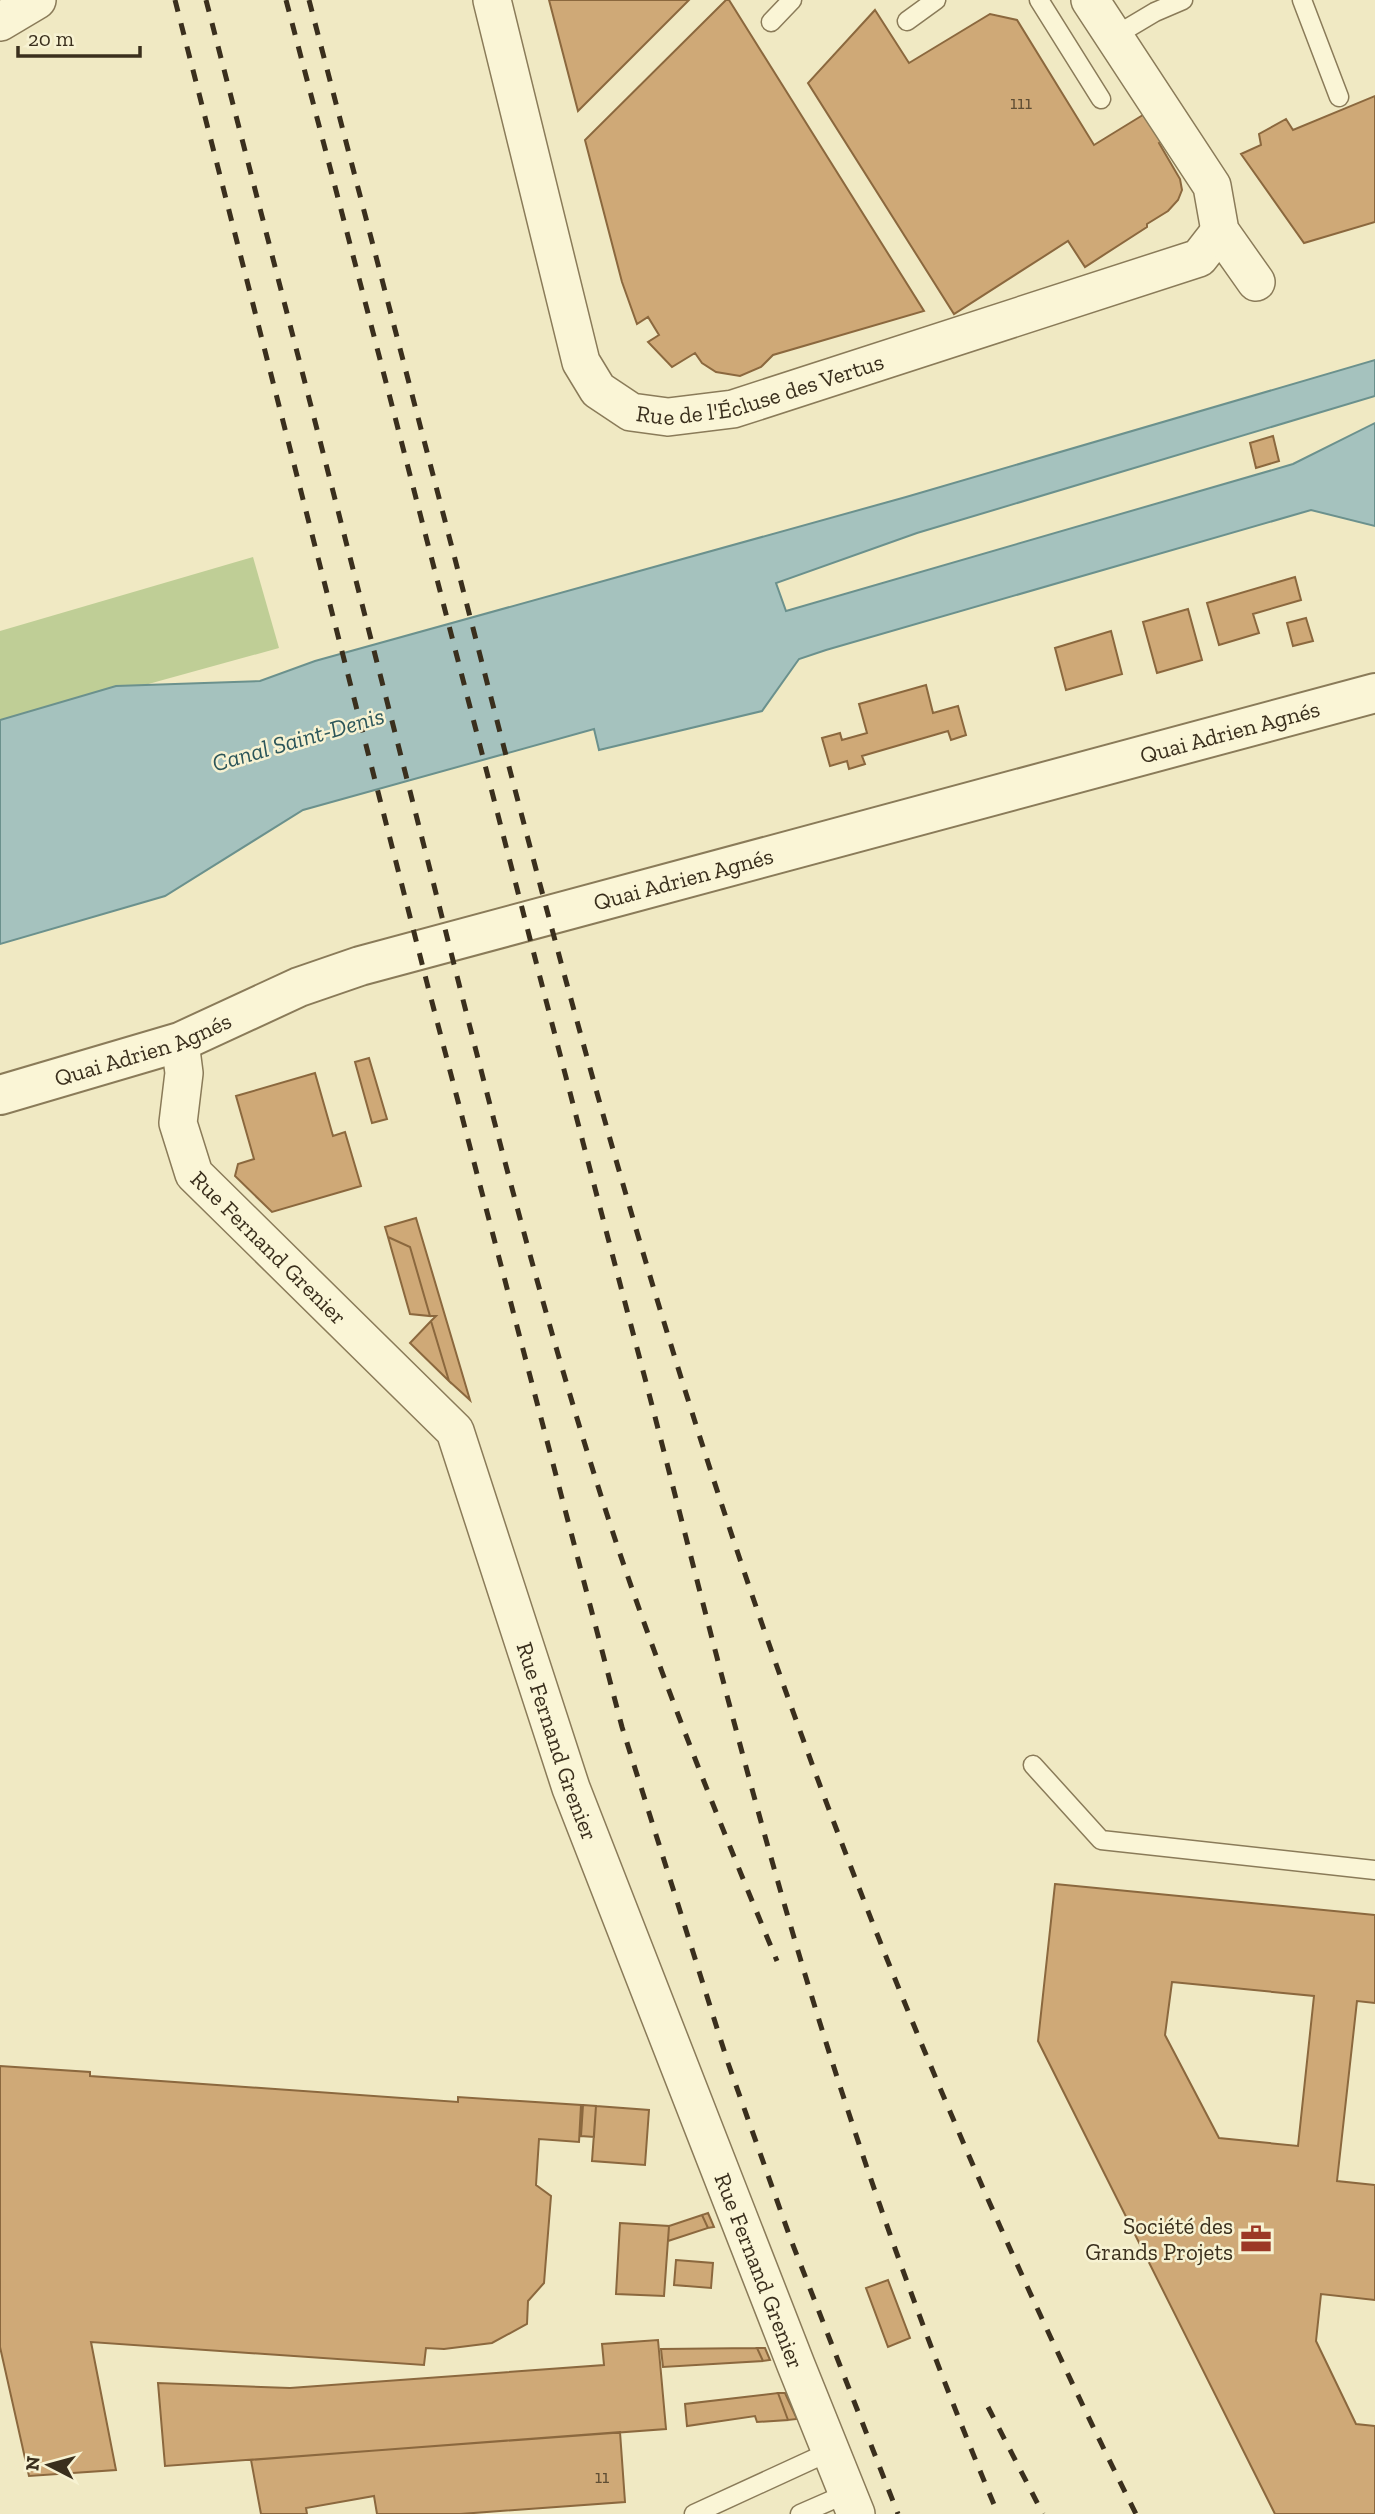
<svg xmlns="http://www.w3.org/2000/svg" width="1375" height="2514" font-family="'Zilla Slab',serif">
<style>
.green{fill:#bfce96}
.water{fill:#a5c2be;stroke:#6b918d;stroke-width:2}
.building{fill:#cfa977;stroke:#8b683e;stroke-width:2;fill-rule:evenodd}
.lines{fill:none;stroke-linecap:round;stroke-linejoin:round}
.service-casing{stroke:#8a7b59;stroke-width:21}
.minor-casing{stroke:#8a7b59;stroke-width:40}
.tertiary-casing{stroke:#8a7b59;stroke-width:42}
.service{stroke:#faf5d6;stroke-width:18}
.minor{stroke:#faf5d6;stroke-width:37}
.tertiary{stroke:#faf5d6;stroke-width:38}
.rail{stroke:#3a2f1d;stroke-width:5;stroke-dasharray:12 12;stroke-linecap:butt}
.labels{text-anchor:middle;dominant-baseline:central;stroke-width:5;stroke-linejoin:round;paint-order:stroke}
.number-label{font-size:19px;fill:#5f4e34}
.street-label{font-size:23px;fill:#3a2f1d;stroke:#f7f2d2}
.poi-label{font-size:23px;fill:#3a2f1d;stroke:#f7f2d2;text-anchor:end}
.water-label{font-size:24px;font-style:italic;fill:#2c565a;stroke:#f7f2d2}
</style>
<rect width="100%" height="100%" fill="#f0e9c3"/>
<path class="green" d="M253,557L279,648L0,725V631Z"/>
<path class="water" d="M1375,360V396L917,533L776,583L786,611L1293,464L1375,423V526L1311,510L826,650L799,659L762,711L599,750L594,729L303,810L165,896L0,944V720L116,686L260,681L315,661L906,497Z"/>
<path class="building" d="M549,0H689L578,111Z
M726,0H729L924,311L773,355L761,367L740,376L716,372L702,363L695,353L672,367L648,342L659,335L648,317L637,324L622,282L585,140Z
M875,10L909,63L990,14L1017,20L1094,145L1151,110L1168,137L1159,143L1180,179L1182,190L1178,200L1168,211L1147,224V227L1085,267L1068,241L954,314L808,83Z
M1375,96V222L1304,243L1241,154L1261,145L1259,134L1286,119L1293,130Z
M1273,436L1279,461L1256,468L1250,443Z
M1295,577L1301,600L1253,614L1259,633L1219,645L1207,603Z
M1188,609L1202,660L1157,673L1143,622Z
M1306,618L1313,641L1293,646L1287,623Z
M1111,631L1122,674L1066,690L1055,648Z
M926,685L933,713L958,706L966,735L951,740L948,731L862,756L865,764L849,769L847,761L830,766L822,738L840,733L842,740L867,733L859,704Z
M369,1058L387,1119L372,1123L355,1062Z
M315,1073L333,1136L345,1132L361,1186L272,1212L235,1176L238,1164L254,1159L236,1096Z
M416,1218L470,1400L449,1381L431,1321L436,1316H430L410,1247L388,1237L385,1227Z
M388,1237L410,1247L430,1316L410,1314Z
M431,1321L449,1381L410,1343Z
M1055,1884L1375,1915V2003L1357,2001L1337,2181L1375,2185V2300L1321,2294L1316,2341L1356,2424L1375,2426V2514H1275L1038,2041ZM1172,1982L1314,1996L1298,2146L1219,2138L1165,2035Z
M0,2066L90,2072V2076L458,2102V2097L581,2105L579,2142L539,2139L536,2185L551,2196L544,2283L528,2301L527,2324L492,2343L444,2349L426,2348L424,2365L91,2342L116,2470L29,2476L0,2347Z
M583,2105L596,2106L594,2137L581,2136Z
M596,2106L649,2110L645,2165L592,2161Z
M708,2213L714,2227L708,2228L702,2215Z
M702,2215L708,2228L668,2241L669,2226Z
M620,2223L669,2226L664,2296L616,2294Z
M676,2260L713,2263L711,2288L674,2285Z
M888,2280L910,2338L888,2347L866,2288Z
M658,2340L666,2429L165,2466L158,2383L290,2388L604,2365L602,2344Z
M757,2348H765L770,2360L763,2361Z
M757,2348L763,2361L663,2367L661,2349Z
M778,2393L788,2420L757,2422L755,2416L687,2426L685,2404Z
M778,2393H785L797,2419L788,2420Z
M620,2432L625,2502L460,2514H377L374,2496L306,2508L307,2514H261L251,2460Z"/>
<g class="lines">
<defs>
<path id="service" d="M1039,0L1101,99
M1302,0L1339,97
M907,21L936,0
M771,22L792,0
M1113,37L1155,12L1183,0
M1033,1765L1101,1840L1375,1870
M694,2514L831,2451
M800,2514L848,2493"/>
<g id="minor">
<path id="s1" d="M492,0L581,362L598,390L631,412L668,417L733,409L1199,258L1220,231"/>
<path d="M1090,0L1212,186L1220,231L1256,282"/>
<path d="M0,22L37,0"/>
<path id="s2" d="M180,1042L184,1073L178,1123L194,1174L455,1431L571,1788L796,2365L856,2514"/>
</g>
<g id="tertiary">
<path id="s3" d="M0,1095L180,1042L299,987L360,966L1375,693"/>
</g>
</defs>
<use href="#service" class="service-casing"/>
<use href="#minor" class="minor-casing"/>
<use href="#tertiary" class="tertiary-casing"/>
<use href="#service" class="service"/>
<use href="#minor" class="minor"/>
<use href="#tertiary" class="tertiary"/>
<path class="rail" d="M175,0L427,983L622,1727L728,2063L791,2240L898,2514
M206,0C279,282 352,564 424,846C483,1078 540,1311 615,1539C663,1682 719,1822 777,1961
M286,0C408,462 525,925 647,1386C702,1598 754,1811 819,2020C871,2187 930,2353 998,2514
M309,0C364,211 419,421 474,632C543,899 613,1165 697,1428C815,1800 961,2164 1136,2514
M988,2407L1043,2514"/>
</g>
<defs>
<symbol id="office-bare" viewBox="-9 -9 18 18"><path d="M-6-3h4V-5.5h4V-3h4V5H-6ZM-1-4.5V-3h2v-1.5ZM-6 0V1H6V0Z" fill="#9c3826" stroke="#f7f2d2" stroke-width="2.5" paint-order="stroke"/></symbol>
</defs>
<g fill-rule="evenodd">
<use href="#office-bare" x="1234" y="2217" width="44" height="44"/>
</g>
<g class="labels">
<g class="number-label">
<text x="1021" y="102">111</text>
<text x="602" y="2476">11</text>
</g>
<g class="street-label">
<text stroke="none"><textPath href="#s1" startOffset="578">Rue de l'Écluse des Vertus</textPath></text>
<text stroke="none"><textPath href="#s3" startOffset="1284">Quai Adrien Agnés</textPath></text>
<text stroke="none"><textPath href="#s3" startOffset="718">Quai Adrien Agnés</textPath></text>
<text stroke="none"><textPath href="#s3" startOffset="150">Quai Adrien Agnés</textPath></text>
<text stroke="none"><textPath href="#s2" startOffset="240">Rue Fernand Grenier</textPath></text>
<text stroke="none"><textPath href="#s2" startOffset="828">Rue Fernand Grenier</textPath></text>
<text stroke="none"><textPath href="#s2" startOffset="1395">Rue Fernand Grenier</textPath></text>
</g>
<g class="poi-label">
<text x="1233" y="2226">Société des<tspan x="1233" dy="26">Grands Projets</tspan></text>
</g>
<g class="water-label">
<text transform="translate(298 739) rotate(-16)">Canal Saint-Denis</text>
</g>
</g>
<g transform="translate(49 2465) rotate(276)" stroke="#f7f2d2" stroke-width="5" paint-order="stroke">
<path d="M0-5L12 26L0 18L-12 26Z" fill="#3a2f1d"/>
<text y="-10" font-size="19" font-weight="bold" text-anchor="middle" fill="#3a2f1d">N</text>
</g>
<path d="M18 46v10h122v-10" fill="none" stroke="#3a2f1d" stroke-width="3.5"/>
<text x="28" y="46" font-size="21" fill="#3a2f1d" stroke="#f7f2d2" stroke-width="5" paint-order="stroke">20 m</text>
</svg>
